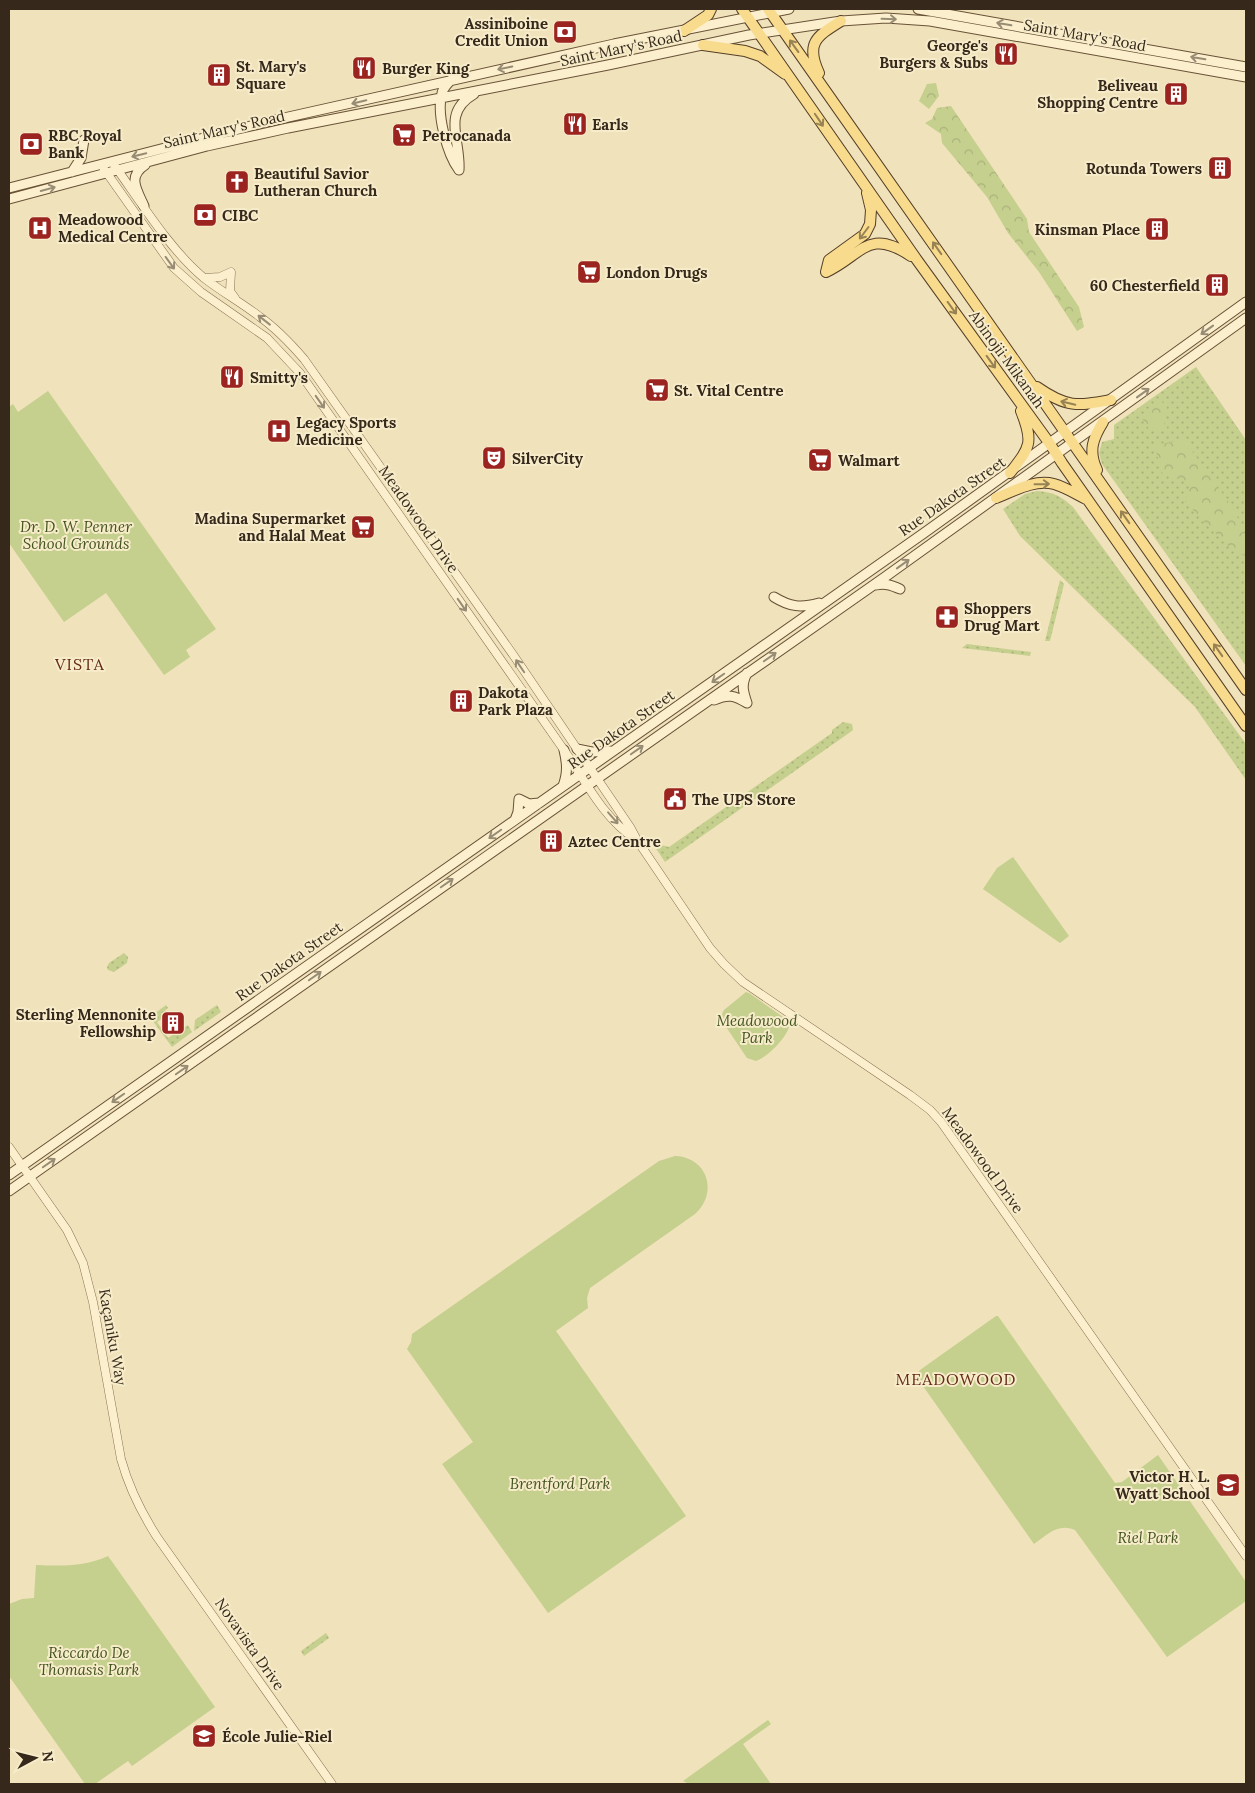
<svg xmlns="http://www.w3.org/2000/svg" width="1255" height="1793" font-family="Lora,serif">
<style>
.grass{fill:url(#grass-dots)}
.forest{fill:url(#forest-crowns)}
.green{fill:#c5cf8e}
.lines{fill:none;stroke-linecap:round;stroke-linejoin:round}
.tertiary-casing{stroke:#887153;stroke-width:9}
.secondary-casing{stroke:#695237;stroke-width:11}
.primary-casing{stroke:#553f29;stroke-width:12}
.tertiary{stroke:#fbefcd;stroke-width:8}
.secondary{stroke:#fbefcd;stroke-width:9}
.primary{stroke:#f8db8d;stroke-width:10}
.oneway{stroke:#988c74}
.oneway2{stroke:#978254}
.labels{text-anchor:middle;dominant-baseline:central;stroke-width:4;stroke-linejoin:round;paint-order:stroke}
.poi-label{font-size:15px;font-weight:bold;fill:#36281a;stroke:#f7ecca;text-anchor:start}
.street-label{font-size:15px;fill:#36281a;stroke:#f7ecca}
.park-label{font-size:15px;font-style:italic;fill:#44541f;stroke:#f7ecca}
.neighbourhood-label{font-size:16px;letter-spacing:1px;fill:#652a16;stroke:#f7ecca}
</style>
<defs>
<pattern id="grass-dots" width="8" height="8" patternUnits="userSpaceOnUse" patternTransform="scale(1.25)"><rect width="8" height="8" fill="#c5cf8e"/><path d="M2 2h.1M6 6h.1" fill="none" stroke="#aab27a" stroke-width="1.8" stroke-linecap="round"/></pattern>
<pattern id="forest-crowns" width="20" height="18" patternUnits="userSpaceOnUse" patternTransform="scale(1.25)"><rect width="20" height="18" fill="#c5cf8e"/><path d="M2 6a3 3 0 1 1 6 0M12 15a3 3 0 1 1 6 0" fill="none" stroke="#aab27a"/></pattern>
</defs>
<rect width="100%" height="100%" fill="#f0e2ba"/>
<path class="grass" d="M1196,367L1246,440V666L1102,464L1099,453L1102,442L1114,439V425Z
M1037,491C1053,492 1061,496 1073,507L1246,744V780L1195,707L1020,536L1003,509L1025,494Z
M1060,580L1064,584L1050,641H1045Z
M967,644L1031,652L1030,656L962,648Z
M843,722L852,724L853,730L849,733L665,862L655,847L657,844L669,847L832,733V730Z
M124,953L128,957L127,963L114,972L108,970L107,967L109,963Z
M166,1005L168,1008L161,1014L163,1018L157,1022L168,1038L188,1025L192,1032L172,1047L150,1017Z
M217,1005L221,1012L194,1031L195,1020Z
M326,1633L329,1638L304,1656L301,1651Z"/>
<path class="forest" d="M936,83L939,96L929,109L919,101L927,84Z
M951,106L1027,219L1029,232L1079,307L1084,327L1077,331L1039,272L1008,233L987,197L942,143L941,134L925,123L932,119L937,108Z
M1158,398L1167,407L1162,416L1168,430H1150L1141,417Z
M1184,440L1232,507L1246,534V556L1235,553L1185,502L1190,486L1182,480L1163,475L1154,445Z"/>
<path class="green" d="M48,391L216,629L186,650L190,657L164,675L106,593L64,622L9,543V407L13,404L18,412Z
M1013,857L1069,936L1060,943L983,889L997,868Z
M746,992L749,993L790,1022C790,1035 768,1057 756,1061L747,1058L720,1018L724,1010Z
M675,1156C707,1157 719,1192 695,1214L590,1288L587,1298L588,1308L556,1331L686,1516L548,1613L442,1464L473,1442L407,1349L411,1342L412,1334L659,1161Z
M996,1316H998L1115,1483L1122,1482L1158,1455L1246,1582V1601L1167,1657L1075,1530C1058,1523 1048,1534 1034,1544L916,1376L920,1370Z
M108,1556L215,1707L132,1766L128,1761L95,1784H85L9,1676V1604L22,1599L34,1598L36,1565C61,1566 84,1567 108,1556Z
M768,1720L771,1724L743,1744L771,1784H689L683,1781Z"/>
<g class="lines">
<defs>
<path id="tertiary" d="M112,162C139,199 169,249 204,278C222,292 242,303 260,317C277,329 291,344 304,359L514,656L630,827L637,840L710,948L724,964L743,982L910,1095L930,1110L941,1122L1246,1556
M104,169L174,268L201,292L267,338L300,373L564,750C585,780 603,818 635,839
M204,278L220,277L231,272L230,291L235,298
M9,1147L67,1230L83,1263L93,1302L121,1459C129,1488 141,1512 157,1537L332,1784"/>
<path id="secondary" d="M918,9L1246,67
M451,80C447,84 443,88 442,93C436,113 447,154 459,170
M459,170C461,140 441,113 474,94
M72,172L81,158L84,140
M9,188L266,122L614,44L789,9
M9,199L207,146L288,128L608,65L749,35L841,21L886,18L930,21L1246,77
M144,206C137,190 127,177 145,165
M876,585C885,583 891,585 900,589
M774,597C790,607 801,608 819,603
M747,673C741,685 743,691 747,703
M714,700C728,694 734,695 747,703
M577,749L592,752L610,751
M563,786C568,772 567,763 564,750
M515,820L518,812L519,799L529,804L539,803
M9,1175L924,533L1246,302
M9,1191L885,577L1246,318"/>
<path id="primary" d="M742,9L917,260L1050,444L1062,463L1246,726
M768,9L1246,690
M684,31L708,15L711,9
M703,45L745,51L760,56L785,74
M819,73C805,43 817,36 841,21
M826,272L829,260L865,234L870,224L871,210L867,193
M826,272C862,255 868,227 911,256
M1037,387C1067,408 1077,406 1111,400
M1097,470C1088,451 1093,438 1103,422
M1010,473C1030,447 1034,443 1021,411
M996,498C1014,491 1034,479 1054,484C1065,487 1076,494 1086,499"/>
</defs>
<use href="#tertiary" class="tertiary-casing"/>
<use href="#secondary" class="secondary-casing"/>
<use href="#primary" class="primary-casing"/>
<use href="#tertiary" class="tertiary"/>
<use href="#secondary" class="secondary"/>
<use href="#primary" class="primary"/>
</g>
<defs><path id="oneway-shaft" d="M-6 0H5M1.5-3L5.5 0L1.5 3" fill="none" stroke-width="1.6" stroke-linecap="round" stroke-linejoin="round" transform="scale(1.25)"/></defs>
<g class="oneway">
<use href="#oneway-shaft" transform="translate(889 19) rotate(2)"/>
<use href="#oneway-shaft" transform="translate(1004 24) rotate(-170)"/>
<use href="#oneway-shaft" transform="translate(1198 58) rotate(-170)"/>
<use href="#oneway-shaft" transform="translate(505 68) rotate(168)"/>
<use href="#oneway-shaft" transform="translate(359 102) rotate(167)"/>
<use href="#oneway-shaft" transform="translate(139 155) rotate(166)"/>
<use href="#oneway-shaft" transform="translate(48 189) rotate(-15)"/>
<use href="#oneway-shaft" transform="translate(170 263) rotate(54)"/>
<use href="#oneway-shaft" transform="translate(264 320) rotate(-142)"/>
<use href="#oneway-shaft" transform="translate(1207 330) rotate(144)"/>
<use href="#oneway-shaft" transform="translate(1143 393) rotate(-36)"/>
<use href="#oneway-shaft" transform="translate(320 402) rotate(55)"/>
<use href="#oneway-shaft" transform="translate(903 564) rotate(-36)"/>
<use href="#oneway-shaft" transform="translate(462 605) rotate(55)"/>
<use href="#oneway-shaft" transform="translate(770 657) rotate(-35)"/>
<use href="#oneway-shaft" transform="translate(520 666) rotate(-124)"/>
<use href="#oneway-shaft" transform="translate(718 678) rotate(145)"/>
<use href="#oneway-shaft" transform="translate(637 750) rotate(-35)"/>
<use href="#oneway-shaft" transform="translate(613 818) rotate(49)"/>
<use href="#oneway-shaft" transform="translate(495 834) rotate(145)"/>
<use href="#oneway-shaft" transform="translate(447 883) rotate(-35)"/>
<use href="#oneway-shaft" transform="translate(315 976) rotate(-35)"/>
<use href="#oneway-shaft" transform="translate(182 1070) rotate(-35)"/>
<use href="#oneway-shaft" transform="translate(118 1098) rotate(145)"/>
<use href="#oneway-shaft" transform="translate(49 1163) rotate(-35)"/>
</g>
<g class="oneway2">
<use href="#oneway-shaft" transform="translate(794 46) rotate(-126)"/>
<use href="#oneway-shaft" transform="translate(819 120) rotate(56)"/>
<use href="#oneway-shaft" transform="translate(864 233) rotate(127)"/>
<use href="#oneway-shaft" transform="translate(937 248) rotate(-125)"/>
<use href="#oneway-shaft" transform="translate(952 308) rotate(54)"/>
<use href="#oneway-shaft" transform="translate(991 362) rotate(54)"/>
<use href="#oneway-shaft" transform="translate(1068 403) rotate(-167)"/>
<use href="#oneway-shaft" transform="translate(1042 484) rotate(-1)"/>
<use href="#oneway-shaft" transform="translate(1125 517) rotate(-125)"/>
<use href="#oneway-shaft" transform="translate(1218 650) rotate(-125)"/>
</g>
<defs>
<symbol id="bank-square" viewBox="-11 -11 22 22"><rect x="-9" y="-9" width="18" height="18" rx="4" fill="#9b2320" stroke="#f7ecca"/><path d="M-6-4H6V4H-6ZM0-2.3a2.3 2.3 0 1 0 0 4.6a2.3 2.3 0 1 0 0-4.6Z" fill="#fff"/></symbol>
<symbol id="restaurant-square" viewBox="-11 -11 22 22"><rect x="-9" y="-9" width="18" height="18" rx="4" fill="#9b2320" stroke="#f7ecca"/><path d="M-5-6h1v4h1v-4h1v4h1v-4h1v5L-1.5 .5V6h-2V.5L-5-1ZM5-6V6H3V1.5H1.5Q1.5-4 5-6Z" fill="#fff"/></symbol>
<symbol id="building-square" viewBox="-11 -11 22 22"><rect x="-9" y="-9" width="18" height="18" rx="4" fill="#9b2320" stroke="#f7ecca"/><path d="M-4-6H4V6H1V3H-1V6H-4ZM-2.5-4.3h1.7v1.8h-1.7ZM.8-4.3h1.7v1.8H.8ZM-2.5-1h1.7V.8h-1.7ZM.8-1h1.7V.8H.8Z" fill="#fff"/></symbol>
<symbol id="supermarket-square" viewBox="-11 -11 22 22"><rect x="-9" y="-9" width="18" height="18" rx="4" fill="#9b2320" stroke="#f7ecca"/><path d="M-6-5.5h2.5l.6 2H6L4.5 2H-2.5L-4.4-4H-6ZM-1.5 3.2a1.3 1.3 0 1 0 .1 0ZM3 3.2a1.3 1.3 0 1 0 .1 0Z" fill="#fff"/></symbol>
<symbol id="church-square" viewBox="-11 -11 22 22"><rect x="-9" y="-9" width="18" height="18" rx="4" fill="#9b2320" stroke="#f7ecca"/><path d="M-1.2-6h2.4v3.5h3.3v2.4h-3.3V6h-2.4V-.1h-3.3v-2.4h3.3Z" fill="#fff"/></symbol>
<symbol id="hospital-square" viewBox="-11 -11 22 22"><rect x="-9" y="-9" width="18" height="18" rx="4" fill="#9b2320" stroke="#f7ecca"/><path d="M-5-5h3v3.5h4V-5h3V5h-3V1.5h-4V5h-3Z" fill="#fff"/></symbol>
<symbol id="theatre-square" viewBox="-11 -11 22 22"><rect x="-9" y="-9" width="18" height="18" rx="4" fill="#9b2320" stroke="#f7ecca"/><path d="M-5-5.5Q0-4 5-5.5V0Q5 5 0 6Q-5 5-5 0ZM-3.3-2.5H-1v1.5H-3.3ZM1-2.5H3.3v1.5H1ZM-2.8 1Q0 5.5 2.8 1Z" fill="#fff"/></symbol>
<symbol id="pharmacy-square" viewBox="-11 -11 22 22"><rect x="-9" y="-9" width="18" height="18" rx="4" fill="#9b2320" stroke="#f7ecca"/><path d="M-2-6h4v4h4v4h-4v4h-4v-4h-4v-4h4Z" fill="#fff"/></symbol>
<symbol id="civic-square" viewBox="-11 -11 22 22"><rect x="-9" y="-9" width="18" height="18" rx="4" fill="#9b2320" stroke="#f7ecca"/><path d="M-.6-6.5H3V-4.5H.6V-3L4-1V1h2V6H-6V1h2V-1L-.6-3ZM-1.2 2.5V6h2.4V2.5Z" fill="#fff"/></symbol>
<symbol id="school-square" viewBox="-11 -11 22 22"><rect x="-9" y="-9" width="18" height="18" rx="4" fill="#9b2320" stroke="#f7ecca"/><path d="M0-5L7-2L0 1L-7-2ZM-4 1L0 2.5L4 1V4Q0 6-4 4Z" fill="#fff"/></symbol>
</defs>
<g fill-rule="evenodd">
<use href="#bank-square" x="551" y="18" width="28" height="28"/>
<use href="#restaurant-square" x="992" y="40" width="28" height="28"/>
<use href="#restaurant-square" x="350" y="54" width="28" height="28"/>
<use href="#building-square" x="205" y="61" width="28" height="28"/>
<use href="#building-square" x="1162" y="80" width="28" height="28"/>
<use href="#restaurant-square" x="561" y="110" width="28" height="28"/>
<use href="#supermarket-square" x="390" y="121" width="28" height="28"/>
<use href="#bank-square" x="17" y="130" width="28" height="28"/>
<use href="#building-square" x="1206" y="154" width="28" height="28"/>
<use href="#church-square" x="223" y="168" width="28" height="28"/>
<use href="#bank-square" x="191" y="201" width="28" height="28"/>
<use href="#hospital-square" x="26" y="214" width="28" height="28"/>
<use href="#building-square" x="1143" y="215" width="28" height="28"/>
<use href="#supermarket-square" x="575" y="258" width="28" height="28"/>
<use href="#building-square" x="1203" y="271" width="28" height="28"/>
<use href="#restaurant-square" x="218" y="363" width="28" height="28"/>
<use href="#supermarket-square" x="643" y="376" width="28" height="28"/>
<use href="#hospital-square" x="265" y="417" width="28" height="28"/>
<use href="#theatre-square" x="480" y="444" width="28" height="28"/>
<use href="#supermarket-square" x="806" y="446" width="28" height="28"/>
<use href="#supermarket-square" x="349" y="513" width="28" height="28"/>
<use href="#pharmacy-square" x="933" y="603" width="28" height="28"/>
<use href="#building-square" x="447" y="687" width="28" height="28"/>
<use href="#civic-square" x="661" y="785" width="28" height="28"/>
<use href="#building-square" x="537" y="827" width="28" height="28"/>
<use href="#building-square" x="159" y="1009" width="28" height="28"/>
<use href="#school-square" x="1214" y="1471" width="28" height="28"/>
<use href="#school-square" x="190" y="1722" width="28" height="28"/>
</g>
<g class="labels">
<g class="poi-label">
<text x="548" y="23" text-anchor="end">Assiniboine<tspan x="548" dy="17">Credit Union</tspan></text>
<text x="988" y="45" text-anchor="end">George's<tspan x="988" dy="17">Burgers &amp; Subs</tspan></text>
<text x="236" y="66">St. Mary's<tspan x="236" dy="17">Square</tspan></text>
<text x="382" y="68">Burger King</text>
<text x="1158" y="85" text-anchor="end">Beliveau<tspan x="1158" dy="17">Shopping Centre</tspan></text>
<text x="592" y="124">Earls</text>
<text x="48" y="135">RBC Royal<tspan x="48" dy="17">Bank</tspan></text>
<text x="422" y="135">Petrocanada</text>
<text x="1202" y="168" text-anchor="end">Rotunda Towers</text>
<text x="254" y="173">Beautiful Savior<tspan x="254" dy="17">Lutheran Church</tspan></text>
<text x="222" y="215">CIBC</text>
<text x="58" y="219">Meadowood<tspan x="58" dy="17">Medical Centre</tspan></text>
<text x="1140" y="229" text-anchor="end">Kinsman Place</text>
<text x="606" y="272">London Drugs</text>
<text x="1200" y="285" text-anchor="end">60 Chesterfield</text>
<text x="250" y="377">Smitty's</text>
<text x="674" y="390">St. Vital Centre</text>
<text x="296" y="422">Legacy Sports<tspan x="296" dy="17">Medicine</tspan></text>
<text x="512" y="458">SilverCity</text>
<text x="838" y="460">Walmart</text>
<text x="346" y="518" text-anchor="end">Madina Supermarket<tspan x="346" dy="17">and Halal Meat</tspan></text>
<text x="964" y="608">Shoppers<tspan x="964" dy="17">Drug Mart</tspan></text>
<text x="478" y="692">Dakota<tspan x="478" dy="17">Park Plaza</tspan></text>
<text x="692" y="799">The UPS Store</text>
<text x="568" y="841">Aztec Centre</text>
<text x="156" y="1014" text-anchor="end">Sterling Mennonite<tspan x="156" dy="17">Fellowship</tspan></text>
<text x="1210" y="1476" text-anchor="end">Victor H. L.<tspan x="1210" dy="17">Wyatt School</tspan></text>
<text x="222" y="1736">École Julie-Riel</text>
</g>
<g class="street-label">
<text transform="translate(1085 35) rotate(10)">Saint Mary's Road</text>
<text transform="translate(621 48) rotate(-12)">Saint Mary's Road</text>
<text transform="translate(224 129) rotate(-13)">Saint Mary's Road</text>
<text transform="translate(1007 359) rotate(54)">Abinojii Mikanah</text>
<text transform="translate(952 496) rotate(-35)">Rue Dakota Street</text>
<text transform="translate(419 519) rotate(55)">Meadowood Drive</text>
<text transform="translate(621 729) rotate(-35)">Rue Dakota Street</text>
<text transform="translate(289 961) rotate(-35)">Rue Dakota Street</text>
<text transform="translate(983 1160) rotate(54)">Meadowood Drive</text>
<text transform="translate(113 1337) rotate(80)">Kaçaniku Way</text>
<text transform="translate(250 1644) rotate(55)">Novavista Drive</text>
</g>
<g class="park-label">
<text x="76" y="526">Dr. D. W. Penner<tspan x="76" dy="17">School Grounds</tspan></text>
<text x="757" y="1020">Meadowood<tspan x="757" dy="17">Park</tspan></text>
<text x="560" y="1483">Brentford Park</text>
<text x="1148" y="1537">Riel Park</text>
<text x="89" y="1652">Riccardo De<tspan x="89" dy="17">Thomasis Park</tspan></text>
</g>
<g class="neighbourhood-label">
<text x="80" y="664">VISTA</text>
<text x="956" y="1379">MEADOWOOD</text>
</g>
</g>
<rect width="1255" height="1793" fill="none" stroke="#36281a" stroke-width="20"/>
<g transform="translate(35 1758) rotate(83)" stroke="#f7ecca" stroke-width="4" paint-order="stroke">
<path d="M0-4L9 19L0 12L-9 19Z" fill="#36281a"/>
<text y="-8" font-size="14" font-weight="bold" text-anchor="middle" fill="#36281a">N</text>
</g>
</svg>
